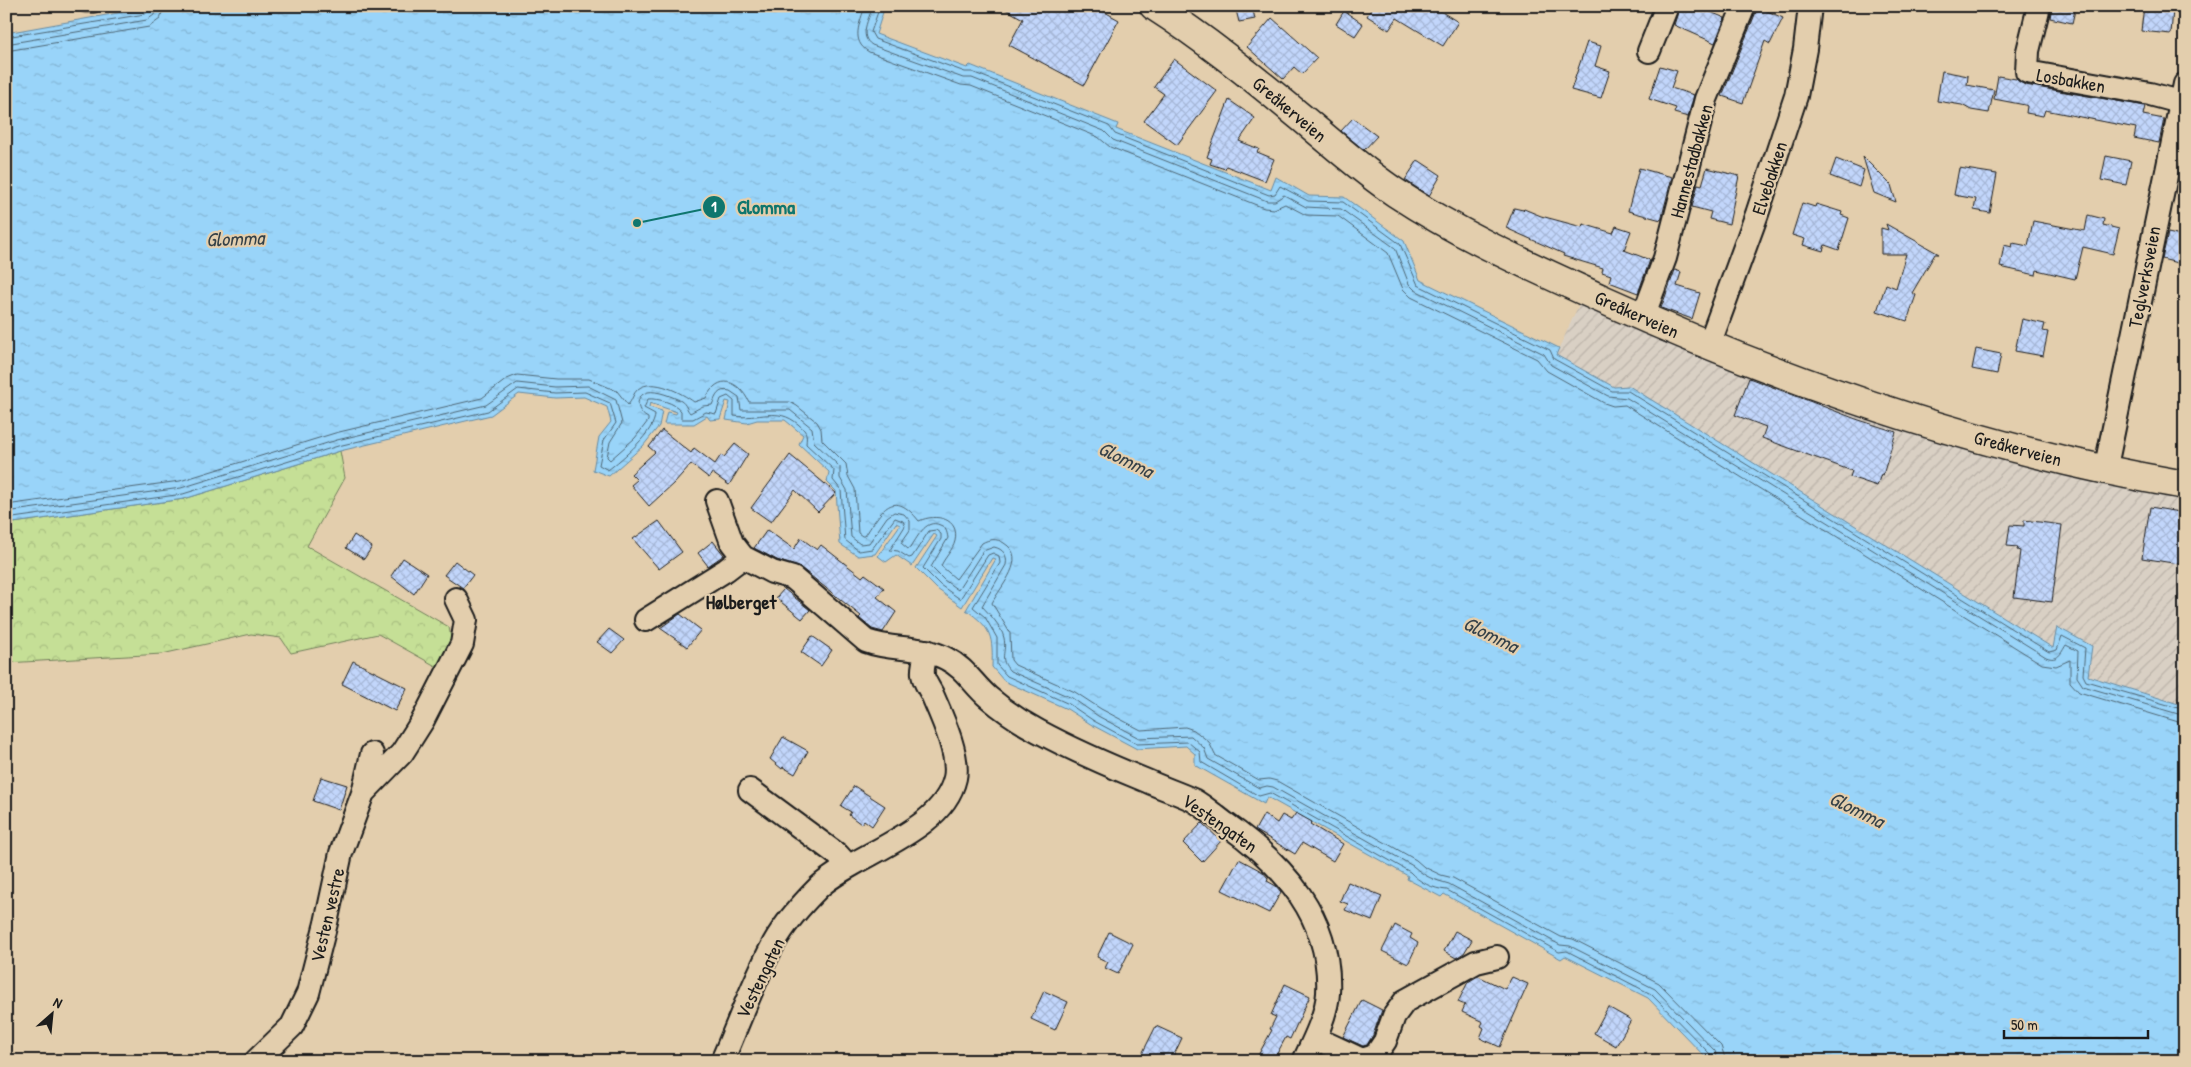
<svg xmlns="http://www.w3.org/2000/svg" width="2191" height="1067" font-family="'Patrick Hand',sans-serif">
<style>
.industrial{fill:url(#industrial-furrows)}
.forest{fill:url(#forest-crowns);stroke:#707e59}
.water{fill:url(#water-ripples);stroke:#678aa1}
.lines{fill:none;stroke-linecap:round;stroke-linejoin:round}
.shore{stroke:#4e6674;stroke-width:1}
.building{fill:url(#building-cross-hatch);stroke:#1c1c1c}
.lane-casing{stroke:#1c1c1c;stroke-width:15}
.street-casing{stroke:#1c1c1c;stroke-width:26}
.secondary-casing{stroke:#1c1c1c;stroke-width:31}
.lane{stroke:#e3cead;stroke-width:11}
.street{stroke:#e3cead;stroke-width:22}
.secondary{stroke:#e3cead;stroke-width:28}
.labels{text-anchor:middle;dominant-baseline:central;stroke-width:4.5;stroke-linejoin:round;paint-order:stroke}
.street-label{font-size:19px;fill:#1c1c1c;stroke:#e3cead}
.water-label{font-size:20px;font-style:italic;fill:#354148;stroke:#e3cead}
.neighbourhood-label{font-size:20px;font-weight:bold;fill:#1c1c1c;stroke:#e3cead}
.leader{fill:none;stroke:#0f766e;stroke-width:2}
.callout-dot{fill:#0f766e;stroke:#e3cead;stroke-width:2}
.mark-label{font-size:15px;text-anchor:middle;font-weight:bold;fill:#fff}
.callout-label{font-size:20px;text-anchor:middle;font-weight:bold;fill:#0f766e;stroke:#e3cead;stroke-width:4.5;stroke-linejoin:round;paint-order:stroke}
</style>
<defs>
<pattern id="industrial-furrows" width="10" height="10" patternUnits="userSpaceOnUse" patternTransform="scale(1.25)"><rect width="10" height="10" fill="#d9d0c4"/><path d="M-1 1l2-2M0 10L10 0M9 11l2-2" fill="none" stroke="#bab2a8"/></pattern>
<pattern id="forest-crowns" width="20" height="18" patternUnits="userSpaceOnUse" patternTransform="scale(1.25)"><rect width="20" height="18" fill="#c5df96"/><path d="M2 6a3 3 0 1 1 6 0M12 15a3 3 0 1 1 6 0" fill="none" stroke="#a9bf81"/></pattern>
<pattern id="water-ripples" width="26" height="14" patternUnits="userSpaceOnUse" patternTransform="scale(1.25)"><rect width="26" height="14" fill="#99d4f9"/><path d="M2 4q2-2 4 0t4 0M15 11q2-2 4 0t4 0" fill="none" stroke="#83b5d5"/></pattern>
<pattern id="building-cross-hatch" width="8" height="8" patternUnits="userSpaceOnUse" patternTransform="scale(1.25)"><rect width="8" height="8" fill="#c2d6fb"/><path d="M0 0l8 8M0 8l8-8" fill="none" stroke="#a6b7d7"/></pattern>
</defs>
<rect width="100%" height="100%" fill="#e3cead"/>
<filter id="ink" filterUnits="userSpaceOnUse"><feTurbulence type="fractalNoise" baseFrequency=".02" numOctaves="2"/><feDisplacementMap in="SourceGraphic" scale="10" xChannelSelector="R" yChannelSelector="G"/><feConvolveMatrix kernelMatrix="1 2 1 2 8 2 1 2 1" color-interpolation-filters="sRGB"/></filter>
<g filter="url(#ink)">
<path class="industrial" d="M1585,291L1709,345L2185,485V706L2088,676L2092,646L2057,627L2053,648L1629,386L1614,387L1556,355Z"/>
<path class="forest" d="M340,451L345,478L307,546L449,627L453,649L441,669L378,634L291,653L281,638L251,634L162,654L6,663V524L184,499Z"/>
<path class="water" d="M157,6H885L876,34L967,68L970,65L1118,124L1116,129L1271,190L1276,177L1309,196L1344,197L1404,241L1420,280L1559,348L1556,355L1614,387L1629,386L2053,648L2057,627L2092,646L2088,676L2185,706V1061H1709L1648,998L1565,956L1561,959L1444,894L1441,897L1407,879L1408,876L1267,797L1264,804L1195,765V754L1186,746L1137,749L1092,725L1067,709L1004,681L992,667C993,637 992,628 966,610L996,559L992,558L962,607L937,589L916,568L937,536L934,534L912,566L896,555L886,562L878,556L900,525L896,523L875,554L858,556L840,544L836,491L827,482L829,472L799,444L803,435L785,420H757L747,423L726,420L730,402L726,401L720,419L710,420L707,416L694,424H664L667,412L676,414L677,412L650,403L649,407L662,411L659,426L643,446L609,476L593,470L599,437L611,422L607,407L584,397L555,398L519,394L491,415L340,451L184,499L6,524V33Z"/>
<g class="lines">
<path class="shore" d="M865,6C860,23 850,41 869,52L961,85L971,86L1098,137L1110,147L1264,208L1274,209L1285,204L1306,215L1338,216L1388,253L1403,289L1411,297L1537,359L1547,371L1604,403L1613,406L1625,405L2042,664L2056,666L2070,660V682L2079,692L2185,724
M873,6C869,19 858,36 872,45L963,78H972L1104,131L1113,140L1267,201H1275L1284,195L1306,207L1341,209L1395,248L1409,284L1415,290L1544,354L1551,365L1608,396L1627,398L2046,657C2058,662 2061,653 2066,645L2078,651L2077,677L2083,686L2185,716
M880,6L871,32L875,39L965,72H972L1109,126L1115,134L1269,195L1275,194L1280,186L1308,201L1343,202L1400,244L1418,285L1550,350L1554,359L1612,391H1628L2049,652L2057,650L2062,636L2085,648L2083,675L2086,681L2185,710
M6,37L145,14L149,11L150,6
M6,44L147,20L154,15L156,6
M6,51L149,27L160,19L164,6
M6,505L180,481L335,433L482,398L507,379L517,375L556,379H589L617,391L628,405C632,401 633,393 638,389C653,377 682,393 694,402L706,398C719,372 739,381 749,402H790L797,406L817,422L821,429L822,440L846,464L848,476L855,489L858,533L862,536H865C882,510 893,488 919,521C936,513 960,518 955,541C953,550 944,558 941,566L956,579L982,543C989,539 997,538 1004,543C1029,558 1000,587 992,603L1010,633L1011,660L1015,665L1075,692L1101,709L1141,730L1185,727L1194,730L1209,742L1215,755L1259,780L1269,779L1277,781L1416,860L1424,867L1441,875L1453,878L1561,937L1573,939L1659,983L1721,1046L1726,1061
M6,512L181,488L337,440L486,405L517,383L555,387L588,386L616,400L622,423L610,442L607,457L610,460L635,438L648,421V418C637,413 633,396 648,392C656,390 674,397 681,401C686,404 687,410 690,413L703,406L712,405C716,396 718,388 730,391L739,397L741,410H790L812,428L814,442L840,467V478L847,490L851,537L860,544L869,543L887,517L894,512L904,514L910,521V530L901,543L908,549L910,548C917,539 925,518 940,525C946,527 947,532 948,538L931,567L944,580L958,590L983,551L994,547C1003,549 1008,555 1006,565L982,606C989,614 1001,625 1004,638C1007,653 998,658 1010,671L1072,698L1098,716L1139,738L1191,736L1204,748L1208,759L1259,788L1267,786L1273,787L1413,866C1427,878 1432,879 1449,884L1560,945L1570,946L1655,989L1715,1051L1718,1061
M6,519L183,494L338,446L488,411L518,389L555,393L585,392L610,403L616,423L604,440L599,465L608,470C622,459 655,432 655,414L644,408L648,399C657,398 676,403 681,411V419H693L706,412L716,414L721,399L728,396L734,401V416C759,420 777,406 798,424C807,432 807,433 806,444L834,470L833,480L841,490L845,540L859,551L872,549L895,518L903,521L905,526L890,550L898,551L909,558L912,557L929,531L936,530L941,534V539L923,568L940,585L960,599L988,555L993,553L999,556L1000,563L973,607L985,617L997,638V665L1007,676L1069,704L1094,721L1137,744L1188,742L1200,752L1201,762L1259,796L1270,793L1410,872C1419,882 1433,889 1447,890L1559,952L1567,951L1651,994L1711,1055L1712,1061"/>
</g>
<path class="building" d="M1000,6H1094L1119,20L1084,85L1009,45L1023,19Z
M1235,6H1252L1255,19L1239,22Z
M1373,6H1432L1458,22L1443,46L1397,18L1389,30L1367,16Z
M1680,6H1696L1725,18L1715,43L1674,25Z
M2052,6H2076L2072,23L2050,18Z
M2144,6L2173,9L2171,34L2141,31Z
M1758,7L1783,18L1770,44L1765,41L1743,103L1722,96Z
M1344,11L1363,24L1355,36L1336,24Z
M1272,18L1317,58L1302,74L1294,67L1283,79L1247,47Z
M1587,42L1601,46L1595,66L1610,71L1601,98L1571,90Z
M1174,59L1217,91L1177,145L1144,121L1164,94L1154,87Z
M1660,66L1677,71L1671,88L1694,95L1688,117L1674,113L1676,108L1649,99Z
M1942,71L1968,76L1967,85L1994,90L1989,113L1971,110L1962,105L1937,101Z
M1998,76L2016,79L2025,85L2145,106L2143,115L2164,119L2159,143L2134,138L2136,128L2045,110L2043,116L2026,113L2027,106L2025,105L1994,99Z
M1229,100L1255,118L1239,141L1259,149L1257,152L1274,159L1265,181L1226,166L1225,169L1210,164L1212,159L1207,157Z
M1353,118L1377,136L1364,150L1341,131Z
M2106,156L2131,161L2126,185L2101,180Z
M1863,157L1891,185L1896,202L1874,193Z
M1836,159L1864,170L1859,187L1830,176Z
M1418,160L1441,175L1429,196L1405,180Z
M1639,168L1672,177L1661,220L1628,211Z
M1707,168L1739,176L1729,224L1709,219L1711,212L1692,207L1698,184L1702,185Z
M1959,168L1997,174L1990,213L1974,210L1976,199L1954,195Z
M1802,203L1815,207L1816,204L1842,212L1841,215L1849,218L1839,250L1825,245L1823,251L1803,245L1805,239L1792,235Z
M1514,208L1523,210L1524,209L1541,216L1582,227L1583,224L1613,233L1616,226L1631,231L1624,250L1650,260L1638,293L1609,282L1611,275L1602,272L1603,268L1563,256L1564,254L1506,228Z
M2088,215L2104,219L2103,225L2119,229L2113,254L2083,247L2075,279L2037,270L2036,275L2000,267L2004,245L2012,247L2013,243L2028,246L2033,221L2085,231Z
M1886,224L1939,254H1935L1912,293L1916,295L1907,321L1877,311L1886,284L1896,288L1906,254H1881V228L1888,230Z
M2168,233L2185,237V265L2162,259Z
M1675,270L1681,272L1677,286L1700,293L1692,319L1661,308Z
M2022,319L2045,324L2043,331L2048,332L2043,356L2015,351Z
M1976,349L2001,354L1997,374L1972,369Z
M1749,378L1856,419L1896,432L1883,475L1881,474L1877,486L1850,477L1852,471L1762,438L1766,427L1735,415Z
M662,430L691,453L694,448L715,464L721,455L724,457L735,444L748,454L729,485L712,473L709,478L691,464L674,483L649,506L631,485L637,480L631,474L655,452L649,447Z
M790,455L836,493L818,512L795,490L771,522L751,508Z
M2150,507L2185,513V565L2142,558Z
M2024,520L2062,525L2052,602L2014,597L2020,551L2017,550L2018,547L2007,546L2010,525L2024,526Z
M659,521L682,552L659,569L633,539Z
M767,530L794,549L801,538L817,550L821,545L862,577L865,574L884,588L877,597L896,612L883,632L872,629L859,618L861,616L801,568L777,560L754,548Z
M354,535L372,547L364,559L346,548Z
M713,541L724,555L708,566L698,553Z
M403,558L427,574L414,594L391,576Z
M455,561L473,575L463,588L444,575Z
M784,589L810,610L802,619L776,598Z
M680,614L701,630L687,647L660,628Z
M609,629L624,640L612,653L597,642Z
M812,636L832,650L821,666L801,652Z
M353,661L407,688L395,711L342,684Z
M783,737L808,751L795,774L783,767L782,769L770,759Z
M321,777L347,785L339,810L313,801Z
M854,786L885,806L872,826L864,820L861,824L849,815L851,812L841,806Z
M1296,813L1312,822L1310,824L1343,844L1333,861L1302,843L1295,854L1255,830L1264,814L1277,823L1282,815L1291,820Z
M1202,823L1221,841L1202,862L1183,843Z
M1239,859L1263,872L1268,878L1267,881L1276,886L1281,892L1269,913L1222,890Z
M1348,882L1382,896L1372,921L1345,910L1348,904L1340,901Z
M1395,925L1412,934L1410,938L1418,943L1408,964L1382,951Z
M1455,931L1472,940L1464,953L1456,958L1444,951Z
M1109,932L1133,944L1118,974L1105,968L1108,962L1097,957Z
M1478,976L1505,989L1512,977L1528,984L1500,1047L1480,1038L1484,1028L1481,1026L1483,1022L1462,1012L1465,1005L1458,1002L1468,982Z
M1285,984L1310,996L1290,1039L1286,1037L1273,1061H1255L1272,1030L1270,1029L1276,1017L1271,1015Z
M1044,991L1068,1002L1055,1030L1031,1019Z
M1362,1000L1382,1010L1373,1035L1367,1045L1363,1046L1343,1037Z
M1608,1007L1631,1020L1616,1046L1594,1033Z
M1156,1026L1182,1038L1171,1061H1155L1142,1054Z"/>
<g class="lines">
<defs>
<path id="lane" d="M85,6H94"/>
<path id="street" d="M2039,6L2028,51L2027,72L2150,94L2180,102
M1649,51L1667,6
M1643,317L1665,258L1706,99L1744,6
M1709,345L1757,214L1796,96L1805,49L1810,6
M2105,471L2185,84
M717,501L732,543L743,557L772,572L793,578L866,641C892,651 922,645 947,659C965,668 973,684 988,697C1002,709 1021,722 1038,731C1073,750 1110,766 1147,781C1162,788 1178,793 1193,800C1204,806 1215,816 1226,824C1284,865 1332,918 1328,993C1327,1014 1313,1042 1304,1061
M646,620L726,570L743,557
M750,790L838,855L848,866
M363,793L402,753L423,720L462,644L466,620L456,599
M1315,1038L1362,1060L1375,1056L1385,1041L1394,1016L1405,1001L1476,962L1497,957
M256,1061L292,1026L308,993L326,923L341,853L363,793L372,754
M722,1061C739,1022 754,980 774,943C785,923 803,903 819,887C857,853 943,832 955,778C960,755 941,715 932,694C929,688 923,680 923,674C922,667 925,658 927,651"/>
<path id="secondary" d="M1154,6C1204,38 1251,76 1297,114C1330,141 1361,170 1396,193C1461,236 1532,267 1602,299C1788,383 1983,451 2185,485"/>
</defs>
<use href="#lane" class="lane-casing"/>
<use href="#street" class="street-casing"/>
<use href="#secondary" class="secondary-casing"/>
<use href="#lane" class="lane"/>
<use href="#street" class="street"/>
<use href="#secondary" class="secondary"/>
</g>
</g>
<g class="labels">
<g class="street-label">
<text transform="translate(2071 80) rotate(10)">Losbakken</text>
<text transform="translate(1290 109) rotate(40)">Greåkerveien</text>
<text transform="translate(1691 161) rotate(-75)">Hannestadbakken</text>
<text transform="translate(1769 178) rotate(-72)">Elvebakken</text>
<text transform="translate(2144 277) rotate(-79)">Teglverksveien</text>
<text transform="translate(1637 314) rotate(24)">Greåkerveien</text>
<text transform="translate(2018 448) rotate(15)">Greåkerveien</text>
<text transform="translate(1220 823) rotate(35)">Vestengaten</text>
<text transform="translate(327 915) rotate(-77)">Vesten vestre</text>
<text transform="translate(760 978) rotate(-64)">Vestengaten</text>
</g>
<g class="water-label">
<text transform="translate(235 238) rotate(-2)">Glomma</text>
<text transform="translate(1126 459) rotate(26)">Glomma</text>
<text transform="translate(1491 634) rotate(26)">Glomma</text>
<text transform="translate(1857 809) rotate(26)">Glomma</text>
</g>
<g class="neighbourhood-label">
<text x="741" y="601">Hølberget</text>
</g>
</g>
<path class="leader" d="M637 223L714 207"/>
<g class="callout-dot">
<circle cx="637" cy="223" r="5"/>
<circle cx="714" cy="207" r="12"/>
</g>
<g class="mark-label">
<text x="714" y="212">1</text>
</g>
<g class="callout-label">
<text x="766" y="214">Glomma</text>
</g>
<rect width="2191" height="1067" fill="none" stroke="#e3cead" stroke-width="25"/>
<rect x="12" y="12" width="2166" height="1042" fill="none" stroke="#1c1c1c" stroke-width="2" filter="url(#ink)"/>
<g transform="translate(52 1014) rotate(27)" stroke="#e3cead" stroke-width="4" paint-order="stroke">
<path d="M0-4L9 19L0 12L-9 19Z" fill="#1c1c1c"/>
<text y="-8" font-size="14" font-weight="bold" text-anchor="middle" fill="#1c1c1c">N</text>
</g>
<path d="M2004 1030v8h144v-8" fill="none" stroke="#1c1c1c" stroke-width="2.5"/>
<text x="2011" y="1030" font-size="15" fill="#1c1c1c" stroke="#e3cead" stroke-width="4" paint-order="stroke">50 m</text>
</svg>
